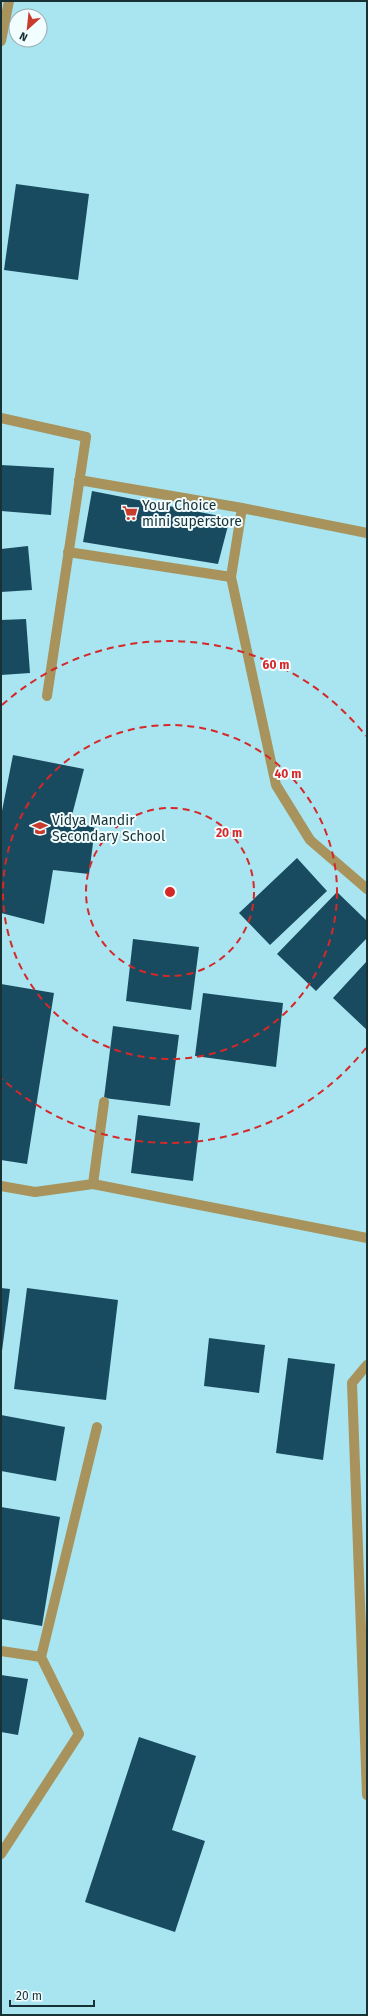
<svg xmlns="http://www.w3.org/2000/svg" width="368" height="2016" font-family="'Fira Sans',sans-serif">
<style>
.building{fill:#194b60}
.lines{fill:none;stroke-linecap:round;stroke-linejoin:round}
.minor{stroke:#a7935b;stroke-width:10}
.ring{fill:none;stroke:#d62828;stroke-width:2;stroke-dasharray:7 5}
.labels{text-anchor:middle;dominant-baseline:central;stroke-width:4;stroke-linejoin:round;paint-order:stroke}
.poi-label{font-size:14px;fill:#183135;stroke:#f1fdff;text-anchor:start}
.centre{fill:#d62828;stroke:#f1fdff;stroke-width:2}
.ring-label{font-size:12px;text-anchor:middle;font-weight:bold;fill:#d62828;stroke:#f1fdff;stroke-width:4;stroke-linejoin:round;paint-order:stroke}
</style>
<rect width="100%" height="100%" fill="#a8e5f0"/>
<path class="building" d="M16,184L89,194L78,280L4,270Z
M1,465L54,468L51,515L1,511Z
M92,491L230,518L218,564L83,542Z
M28,546L32,590L1,592V549Z
M26,619L30,673L1,675V620Z
M13,755L84,769L71,819L95,828L89,874L53,870L44,924L1,913V816Z
M297,858L327,891L270,945L239,913Z
M337,892L367,921V938L316,991L277,954Z
M133,939L199,947L191,1010L126,1001Z
M367,961V1030L333,998Z
M1,984L54,993L27,1164L1,1160Z
M203,993L283,1003L276,1067L195,1056Z
M113,1026L179,1035L170,1106L104,1098Z
M138,1115L200,1123L193,1181L131,1173Z
M1,1288L10,1289L2,1351H1Z
M27,1288L118,1300L106,1400L14,1389Z
M209,1338L265,1345L259,1393L204,1386Z
M288,1358L335,1364L323,1460L276,1453Z
M1,1415L65,1427L56,1481L1,1471Z
M1,1507L60,1517L42,1626L1,1619Z
M1,1675L28,1679L18,1735L1,1732Z
M139,1737L196,1756L172,1830L205,1841L175,1932L85,1902Z"/>
<g class="lines">
<path class="minor" d="M1,41L9,1
M1,418L86,437L47,696
M242,508L367,533
M68,552L231,577L242,508L79,480
M231,577L276,785L310,840L367,889
M93,1184L104,1102
M1,1186L35,1192L93,1184L367,1238
M367,1365L352,1383L367,1795
M1,1651L41,1657
M1,1854L79,1734L41,1657L97,1427"/>
</g>
<g class="ring">
<circle cx="170" cy="892" r="84"/>
<circle cx="170" cy="892" r="167"/>
<path d="M366 1048A251 251 0 0 1 2 1079M2 705A251 251 0 0 1 366 736"/>
</g>
<defs>
<symbol id="supermarket-bare" viewBox="-9 -9 18 18"><path d="M-6-5.5h2.5l.6 2H6L4.5 2H-2.5L-4.4-4H-6ZM-1.5 3.2a1.3 1.3 0 1 0 .1 0ZM3 3.2a1.3 1.3 0 1 0 .1 0Z" fill="#c83c2b" stroke="#f1fdff" stroke-width="2.5" paint-order="stroke"/></symbol>
<symbol id="school-bare" viewBox="-9 -9 18 18"><path d="M0-5L7-2L0 1L-7-2ZM-4 1L0 2.5L4 1V4Q0 6-4 4Z" fill="#c83c2b" stroke="#f1fdff" stroke-width="2.5" paint-order="stroke"/></symbol>
</defs>
<g fill-rule="evenodd">
<use href="#supermarket-bare" x="119" y="502" width="22" height="22"/>
<use href="#school-bare" x="29" y="817" width="22" height="22"/>
</g>
<g class="labels">
<g class="poi-label">
<text x="142" y="505">Your Choice<tspan x="142" dy="16">mini superstore</tspan></text>
<text x="52" y="820">Vidya Mandir<tspan x="52" dy="16">Secondary School</tspan></text>
</g>
</g>
<circle cx="170" cy="892" r="6" class="centre"/>
<g class="ring-label">
<text x="276" y="669">60 m</text>
<text x="288" y="778">40 m</text>
<text x="229" y="837">20 m</text>
</g>
<rect width="368" height="2016" fill="none" stroke="#183135" stroke-width="4"/>
<g transform="translate(28 28) rotate(207)"><circle r="19" fill="#f1fdff" stroke="#9aabae"/>
<path d="M0-3L7 15L0 10L-7 15Z" fill="#c83c2b"/>
<text y="-6" font-size="11" font-weight="bold" text-anchor="middle" fill="#183135">N</text>
</g>
<path d="M10 2000v6h84v-6" fill="none" stroke="#183135" stroke-width="2"/>
<text x="16" y="2000" font-size="12" fill="#183135" stroke="#f1fdff" stroke-width="3" paint-order="stroke">20 m</text>
</svg>
